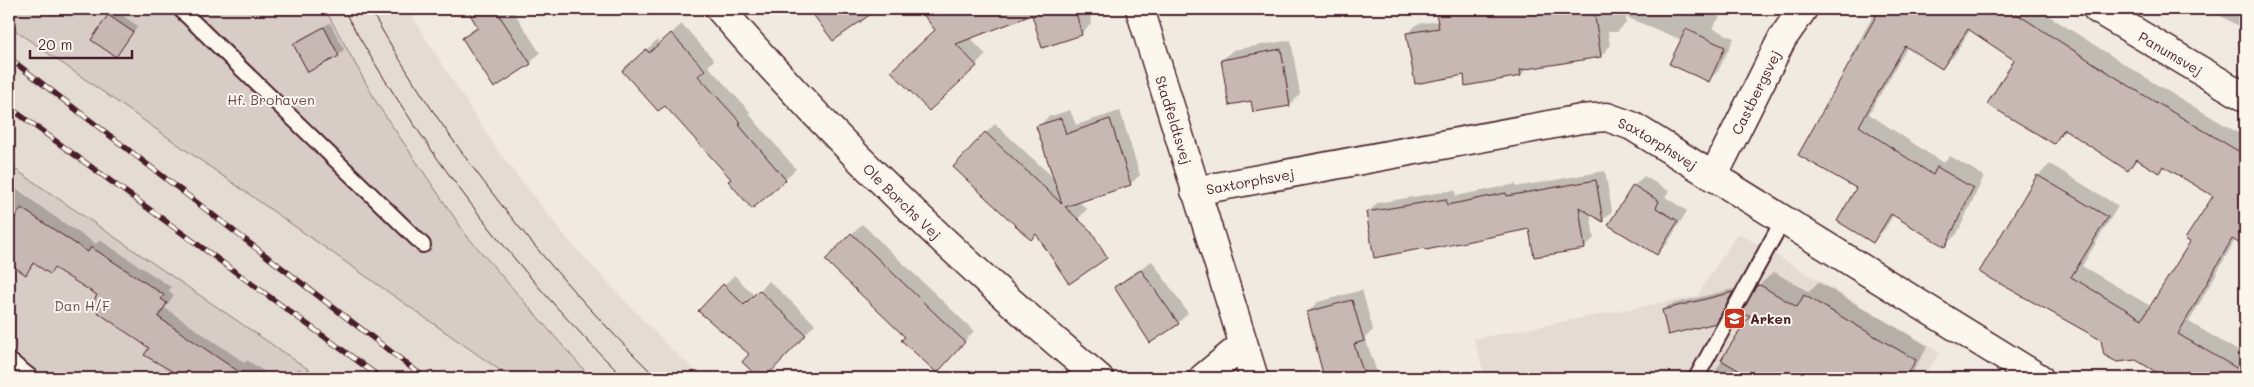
<svg xmlns="http://www.w3.org/2000/svg" width="2254" height="387" font-family="Mali,sans-serif">
<style>
.built{fill:#e4dbd2}
.green{fill:#d8ccc6;stroke:#917678}
.shadow{fill:#0003}
.building{fill:#c8b8b3;stroke:#4a1f2b}
.lines{fill:none;stroke-linecap:round;stroke-linejoin:round}
.service-casing{stroke:#4a1f2b;stroke-width:18}
.minor-casing{stroke:#4a1f2b;stroke-width:31}
.service{stroke:#fbf7ec;stroke-width:14}
.minor{stroke:#fbf7ec;stroke-width:28}
.tram{stroke:#4a1f2b;stroke-width:1}
.rail-casing{stroke:#4a1f2b;stroke-width:5.5}
.rail{stroke:#fbf7ec;stroke-width:4;stroke-dasharray:11;stroke-linecap:butt}
.labels{text-anchor:middle;dominant-baseline:central;stroke-width:4;stroke-linejoin:round;paint-order:stroke}
.street-label{font-size:14px;fill:#4a1f2b;stroke:#fbf7ec}
.park-label{font-size:14px;fill:#6e4a52;stroke:#fbf7ec}
.poi-label{font-size:14px;font-weight:bold;fill:#4a1f2b;stroke:#fbf7ec;text-anchor:start}
</style>
<rect width="100%" height="100%" fill="#f0eae0"/>
<filter id="ink" filterUnits="userSpaceOnUse"><feTurbulence type="fractalNoise" baseFrequency=".02" numOctaves="2"/><feDisplacementMap in="SourceGraphic" scale="10" xChannelSelector="R" yChannelSelector="G"/><feConvolveMatrix kernelMatrix="1 2 1 2 8 2 1 2 1" color-interpolation-filters="sRGB"/></filter>
<g filter="url(#ink)">
<path class="built" d="M325,9H409L421,31L497,150L574,247L668,346L703,378H586L584,370L467,236L378,105Z
M9,26L511,378H321L9,165Z
M1738,233L1940,352L1922,378H1486L1474,339L1697,296Z"/>
<path class="green" d="M9,9H325L378,105L467,236L584,370L586,378H511L9,26Z
M9,165L321,378H9Z"/>
<path class="shadow" d="M469,9H512L540,53L530,63L494,86L463,38L478,25Z
M567,9H577L570,14Z
M815,9H875L871,12L813,11Z
M921,9H1007L1010,15L969,37L986,55L929,110L936,30Z
M1031,9H1088L1092,23L1082,33L1043,47Z
M1437,9H1489L1492,21L1552,10L1551,9H1702L1720,17L1712,28L1734,38L1718,71L1708,81L1682,40L1626,17V23L1617,32H1608L1610,46L1601,56L1528,67L1521,75L1465,74L1408,34L1417,24L1439,21Z
M1877,9H1983L1954,56L1942,68L1908,46L1869,114L1943,163L1950,156L1984,176L1957,234L1945,245L1894,214L1884,230L1872,241L1858,188L1853,62L1849,59Z
M1989,9H2038L2154,83L2245,137V233L2237,241L2235,240L2189,322L2245,355V378H2168L1981,271L2038,176L2050,164L2118,206L2082,266L2152,307L2191,241L2214,195L2164,166L2158,171L2138,159L2128,169L2067,129L2054,142L2016,59L1974,31Z
M2209,9H2245V30Z
M114,10L138,26L116,55L93,39Z
M330,23L344,49L339,55L309,70L295,45L300,39Z
M682,24L714,60L708,66L750,112L749,114L796,169L753,208L733,179L634,61L657,40L660,44Z
M1291,40L1300,94L1290,105L1252,100L1222,60L1233,50Z
M1070,110L1076,125L1120,111L1140,175L1130,184L1078,201L1087,209L1058,242L986,133L995,124L1055,179L1038,127L1048,117Z
M1605,171L1612,211L1603,220L1590,212L1594,238L1584,248L1530,228L1368,213L1377,203L1455,190L1456,196L1516,184V187Z
M1644,176L1669,191L1665,197L1687,211L1667,244L1657,254L1634,186Z
M9,183L49,213L96,244L100,240L171,287L169,291L174,295L165,308L245,363L247,360L274,378H187L146,355L151,347L99,295L55,267L50,273L35,263L27,272L9,258Z
M862,224L974,331L947,361L906,337L827,260Z
M1152,261L1188,313L1178,323L1116,288L1126,278Z
M1774,272L1809,292L1818,282L1928,346L1909,378H1711L1752,313L1757,287Z
M734,275L755,296L769,281L815,324L764,378H761L744,362L750,354L700,311Z
M1737,288L1722,316L1716,322L1663,310L1669,305Z
M1362,290L1373,330L1365,338L1379,378H1325L1308,312L1318,302Z
M299,368L313,378H280L286,372L291,376Z"/>
<path class="building" d="M467,9H495L531,64L494,88L462,38L478,28Z
M809,9H878L833,41Z
M919,9H1075L1082,35L1042,48L1032,15L956,44L977,66L929,111L891,71L935,30Z
M1435,9H1594L1601,57L1520,70L1521,76L1465,86L1464,75L1415,84L1406,33L1439,28Z
M1880,9H2009L2142,94L2245,155V247L2232,239L2178,334L2245,373V378H2166L2136,360L2117,362L2104,355L2101,340L1979,272L2037,175L2108,217L2071,277L2142,319L2190,242L2185,239L2213,196L2163,166L2159,173L2136,159L2128,171L2064,129L2054,144L1987,104L2014,60L1968,29L1942,69L1905,46L1859,126L1933,175L1937,167L1973,188L1945,247L1891,214L1873,243L1837,221L1856,188L1798,155Z
M108,15L133,32L116,57L91,40Z
M324,27L339,56L308,72L293,44Z
M1686,29L1725,47L1709,82L1669,64Z
M671,33L705,70L698,76L741,123L739,125L786,180L752,209L728,181L731,179L665,106L658,111L622,71L646,49L649,53Z
M1281,49L1290,106L1253,112L1251,101L1229,105L1221,60Z
M1061,118L1066,134L1110,119L1131,185L1065,207L1092,232L1107,258L1069,284L1036,234L1031,240L953,167L985,132L1062,204L1036,126Z
M1596,180L1603,222L1579,207L1585,249L1534,257L1529,229L1426,250L1425,248L1374,258L1366,212L1446,199L1447,205L1506,193L1507,196Z
M1633,185L1659,201L1656,208L1678,221L1657,255L1608,225Z
M21,208L88,252L91,247L164,295L161,299L167,303L158,317L248,378H184L144,355L149,348L90,307L97,295L54,268L50,274L33,263L26,275L9,263V227Z
M851,233L965,342L937,373L901,340L905,337L825,260Z
M1141,270L1179,324L1150,343L1114,287Z
M723,284L744,305L759,290L806,335L765,378H759L742,362L749,354L698,311Z
M1760,285L1797,307L1804,295L1916,360L1905,378H1752L1721,360L1750,315L1739,317L1756,286Z
M1733,292L1716,323L1668,335L1662,310Z
M1352,300L1364,341L1354,344L1365,378H1324L1307,312Z"/>
<g class="lines">
<defs>
<path id="service" d="M180,9L423,245
M9,360L32,378
M1696,378L1783,220"/>
<g id="minor">
<path id="s1" d="M720,9C835,142 964,265 1099,378"/>
<path id="s2" d="M1140,9L1254,378"/>
<path id="s3" d="M2097,9L2245,97"/>
<path id="s4" d="M1713,177L1782,39L1803,9"/>
<path id="s5" d="M1195,191L1581,119L1607,117L1632,126L2039,378"/>
<path d="M1203,378L1243,345"/>
</g>
</defs>
<use href="#service" class="service-casing"/>
<use href="#minor" class="minor-casing"/>
<use href="#service" class="service"/>
<use href="#minor" class="minor"/>
<path class="tram" d="M343,9C419,145 513,268 624,378
M370,9C447,146 545,268 657,378"/>
<defs>
<path id="rail" d="M9,58L425,378
M9,107L381,378"/>
</defs>
<use href="#rail" class="rail-casing"/>
<use href="#rail" class="rail"/>
</g>
</g>
<defs>
<symbol id="school-square" viewBox="-11 -11 22 22"><rect x="-9" y="-9" width="18" height="18" rx="4" fill="#c8321e" stroke="#fbf7ec"/><path d="M0-5L7-2L0 1L-7-2ZM-4 1L0 2.5L4 1V4Q0 6-4 4Z" fill="#fff"/></symbol>
</defs>
<g fill-rule="evenodd">
<use href="#school-square" x="1722" y="306" width="25" height="25"/>
</g>
<g class="labels">
<g class="street-label">
<text stroke="none"><textPath href="#s3" startOffset="86">Panumsvej</textPath></text>
<text stroke="none"><textPath href="#s4" startOffset="95">Castbergsvej</textPath></text>
<text stroke="none"><textPath href="#s2" startOffset="116">Stadfeldtsvej</textPath></text>
<text stroke="none"><textPath href="#s5" startOffset="476">Saxtorphsvej</textPath></text>
<text stroke="none"><textPath href="#s5" startOffset="56">Saxtorphsvej</textPath></text>
<text stroke="none"><textPath href="#s1" startOffset="265">Ole Borchs Vej</textPath></text>
</g>
<g class="park-label">
<text x="271" y="99">Hf. Brohaven</text>
<text x="82" y="305">Dan H/F</text>
</g>
<g class="poi-label">
<text x="1750" y="318">Arken</text>
</g>
</g>
<rect width="2254" height="387" fill="none" stroke="#fbf7ec" stroke-width="30"/>
<rect x="15" y="15" width="2224" height="357" fill="none" stroke="#4a1f2b" stroke-width="2" filter="url(#ink)"/>
<path d="M30 50v8h102v-8" fill="none" stroke="#4a1f2b" stroke-width="2.5"/>
<text x="38" y="50" font-size="15" fill="#4a1f2b" stroke="#fbf7ec" stroke-width="4" paint-order="stroke">20 m</text>
</svg>
